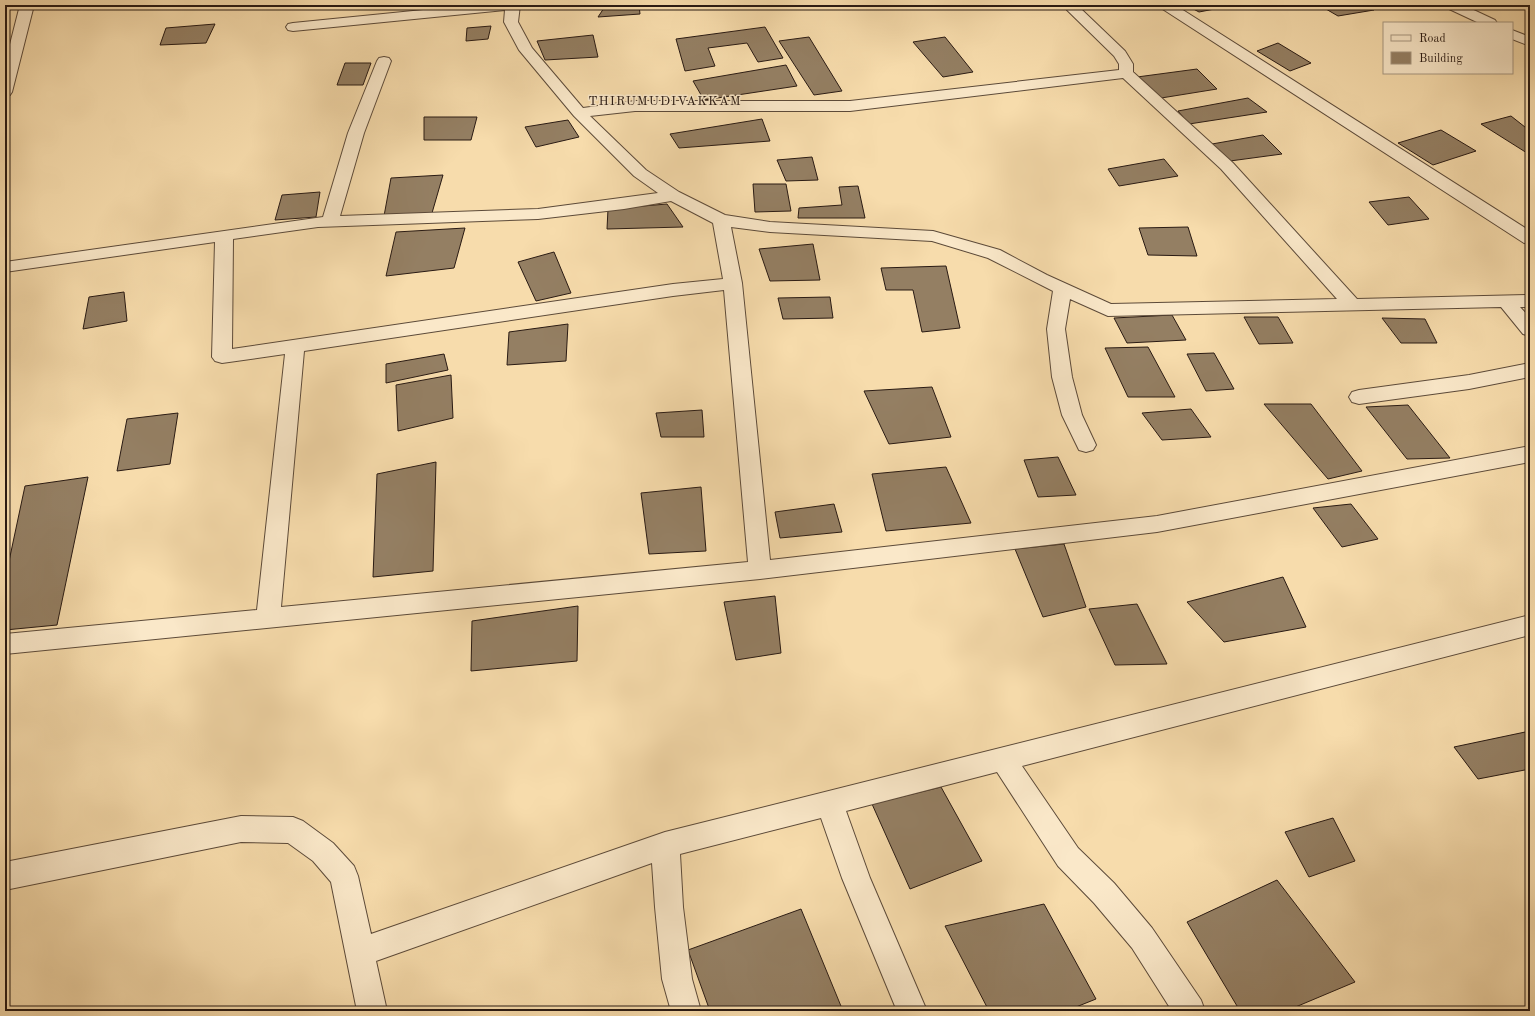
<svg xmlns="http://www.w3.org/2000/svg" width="1535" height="1016" font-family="'Old Standard TT',serif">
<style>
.building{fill:#947f63;stroke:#291a13}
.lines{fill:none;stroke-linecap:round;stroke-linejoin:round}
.minor-casing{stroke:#5c4a39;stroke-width:2}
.minor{fill:#fae8c9;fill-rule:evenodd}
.labels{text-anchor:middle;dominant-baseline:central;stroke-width:3;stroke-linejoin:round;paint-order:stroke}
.far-quarter-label{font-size:13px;letter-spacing:1px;fill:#291a13;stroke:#fae8c9}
</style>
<rect width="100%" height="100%" fill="#f7dcac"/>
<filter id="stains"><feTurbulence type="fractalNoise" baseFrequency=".005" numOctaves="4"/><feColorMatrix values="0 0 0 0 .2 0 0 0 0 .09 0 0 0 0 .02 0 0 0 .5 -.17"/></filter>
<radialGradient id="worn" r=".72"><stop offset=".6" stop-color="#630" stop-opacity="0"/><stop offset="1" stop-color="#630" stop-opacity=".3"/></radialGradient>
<path class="building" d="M606,5H639L640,14L598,17Z
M1186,5H1229L1230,6L1199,12Z
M1319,5H1366L1374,10L1338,16Z
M215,24L206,43L160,45L166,28Z
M491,26L488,39L466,41L467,28Z
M765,27L783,58L758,62L747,43L708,48L715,66L685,71L676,39Z
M593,35L598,57L545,60L537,41Z
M809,37L842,91L814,95L779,41Z
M945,37L973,72L943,77L913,42Z
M1278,43L1311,63L1290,71L1257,51Z
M345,63H371L363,85H337Z
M786,65L797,86L704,100L693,81Z
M1197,69L1217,89L1155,99L1137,77Z
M1248,98L1267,112L1189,124L1178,111Z
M1511,116L1530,131V153H1527L1481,124Z
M424,117H477L471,140H424Z
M762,119L770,141L679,148L670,134Z
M568,120L579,137L536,147L525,127Z
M1441,130L1476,151L1433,165L1398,143Z
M1263,135L1282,154L1230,161L1212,144Z
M812,157L818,180L786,181L777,160Z
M1164,159L1178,176L1119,186L1108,169Z
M443,175L432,213L384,216L391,178Z
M753,184H786L791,211L755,212Z
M858,186L865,218H798L799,208L842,205L839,187Z
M320,192L316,217L275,220L282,195Z
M1409,197L1429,219L1388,225L1369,202Z
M667,204L683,227L607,229L608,209Z
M1188,227L1197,256L1148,255L1139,228Z
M465,228L454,268L386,276L396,232Z
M813,244L820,280L770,281L759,249Z
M554,252L571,293L536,301L518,262Z
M946,266L960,328L922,332L913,290H886L881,268Z
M124,292L127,321L83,329L89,297Z
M830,297L833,318L783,319L778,298Z
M1172,315L1186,340L1127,343L1114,318Z
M1244,317H1278L1293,343L1259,344Z
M1382,318L1425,319L1437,343H1401Z
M568,324L566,361L507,365L509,332Z
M1148,347L1175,397H1128L1105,348Z
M1214,353L1234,389L1206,391L1187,354Z
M444,354L448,370L386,383V364Z
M451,375L453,418L398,431L396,385Z
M932,387L951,437L889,444L864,391Z
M1264,404H1311L1362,471L1328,479Z
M1408,405L1450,458L1407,459L1366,407Z
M1191,409L1211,437L1162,440L1142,413Z
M702,410L704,437H661L656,413Z
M178,413L170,464L117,471L127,419Z
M1058,457L1076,495L1038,497L1024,460Z
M436,462L433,571L373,577L377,474Z
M946,467L971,523L886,531L872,474Z
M88,477L57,625L5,630V580L25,486Z
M701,487L706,551L649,554L641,493Z
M834,504L842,532L780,538L775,512Z
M1351,504L1378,539L1342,547L1313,508Z
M1064,544L1086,607L1043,617L1015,549Z
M1283,577L1306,627L1224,642L1187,602Z
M775,596L781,653L736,660L724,602Z
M1137,604L1167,664L1115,665L1089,609Z
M578,606L577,661L471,671L472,621Z
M1530,731V769L1478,779L1454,747Z
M941,787L982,861L910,889L872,804Z
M1333,818L1355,861L1309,877L1285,832Z
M1277,880L1355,982L1286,1011H1240L1187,922Z
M1044,904L1096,999L1066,1011H989L945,926Z
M801,909L843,1011H710L688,950Z"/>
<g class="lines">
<defs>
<path id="minor" d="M20,5H34L12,92L10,95L5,96V64Z
M473,5H520L518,22L532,48L583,108L635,101H850L1119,70V64L1114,56L1067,10L1069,7H1079L1125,51L1133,64V72L1233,163L1357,299L1530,295V307H1520L1530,318V336L1523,334L1501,307L1108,316L1070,299L1065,329L1072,377L1082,415L1096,445L1093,450L1086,452L1079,450L1062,415L1052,377L1047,329L1053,291L988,258L932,241L770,232L731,227L742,283L770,560L1157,516L1530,446V462L1157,532L760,579L5,654V634L257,610L285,354L222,363L215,361L212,357L215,242L5,272V262L323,217L348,133L377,61L379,58L384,57L389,58L391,61L364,133L340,216L538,209L658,193L634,176L574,116L519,50L504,22L505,10L293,31L288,30L286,27L288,24L293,23ZM1123,78L1221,169L1337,299L1111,304L1047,275L1000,250L933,231L770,222L725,215L679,192L646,170L590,116L635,111H850ZM671,201L713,223L723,279L673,284L232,349L233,239L318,227L538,219L624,209ZM724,290L748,562L281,607L304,351L673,296Z
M1159,5H1175L1530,231V244L1524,243L1161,8Z
M1445,5H1463L1495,20L1497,23H1479L1447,8Z
M1512,30L1530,37V46L1512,39Z
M1530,363V377L1469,389L1359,404L1352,402L1349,397L1352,392L1359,390L1469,375Z
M1530,615V635L1022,766L1078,848L1114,883L1152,928L1201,1000L1205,1011H1172L1132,948L1094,903L1058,866L997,772L846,811L870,878L927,1011H897L842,878L821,818L680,854L683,907L692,979L701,1011H671L662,979L655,907L652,863L376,961L387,1011H357L331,882L313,861L288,843L241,842L5,890V862L241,816L293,817L303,821L333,843L354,866L358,876L371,934L665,832Z"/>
</defs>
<use href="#minor" class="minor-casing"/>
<use href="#minor" class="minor"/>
</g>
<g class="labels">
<g class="far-quarter-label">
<text x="665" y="101">THIRUMUDIVAKKAM</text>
</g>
</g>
<rect width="1535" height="1016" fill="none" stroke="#f7dcac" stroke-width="20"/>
<rect x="6" y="6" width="1523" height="1004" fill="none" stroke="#291a13" stroke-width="2"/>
<rect x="10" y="10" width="1515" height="996" fill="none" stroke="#291a13"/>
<rect x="1383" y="22" width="130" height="52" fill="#fae8c9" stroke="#a69680"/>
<rect x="1391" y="35" width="20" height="6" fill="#fae8c9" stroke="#a69680"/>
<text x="1419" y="42" font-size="12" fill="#291a13">Road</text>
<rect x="1391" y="52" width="20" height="12" fill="#947f63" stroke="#a69680"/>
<text x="1419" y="62" font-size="12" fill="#291a13">Building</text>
<rect width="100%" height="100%" filter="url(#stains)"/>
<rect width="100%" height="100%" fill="url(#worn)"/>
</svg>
